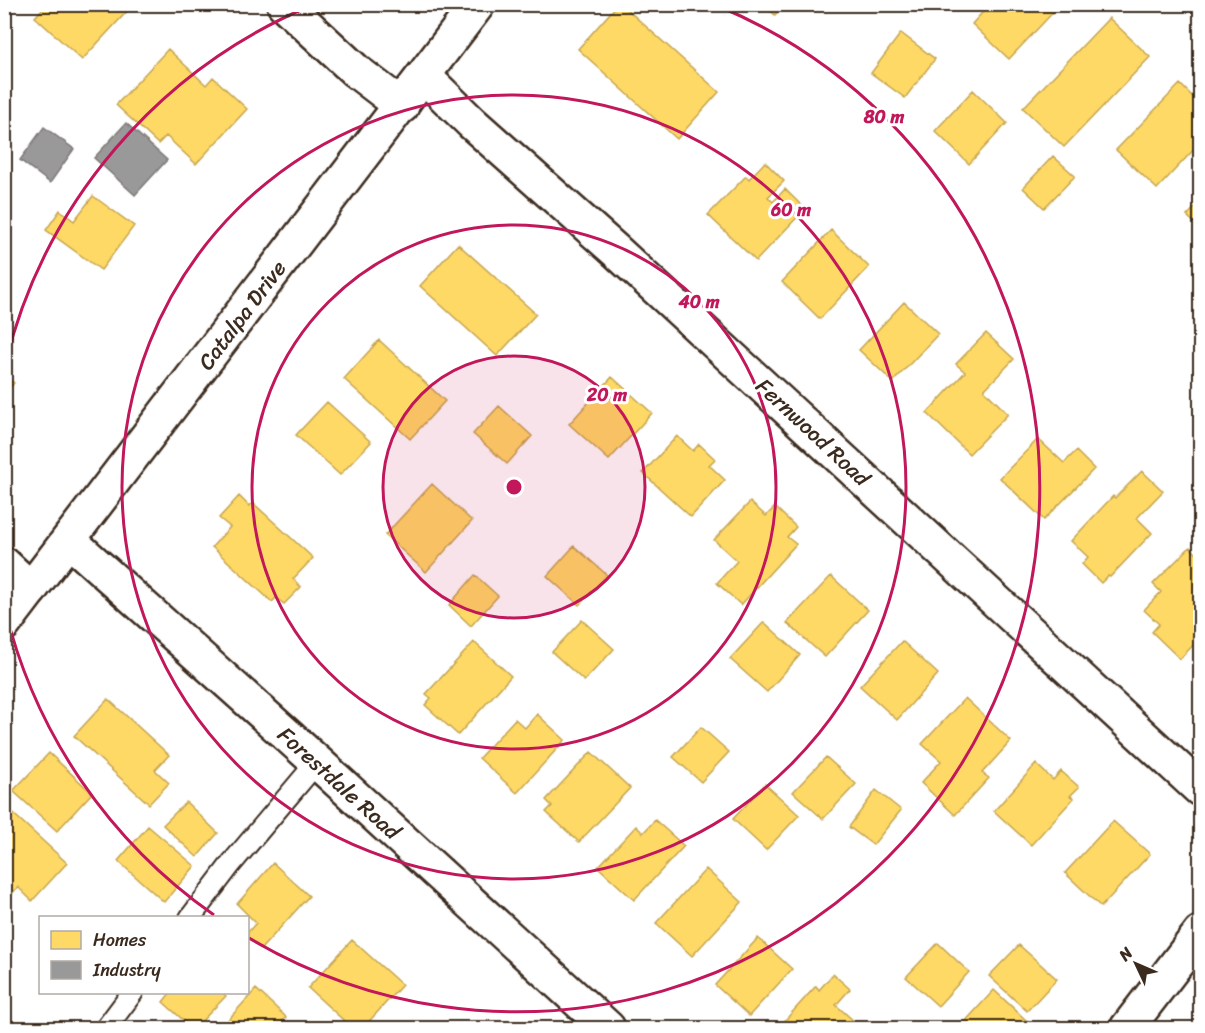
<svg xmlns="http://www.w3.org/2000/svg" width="1205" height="1033" font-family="Sriracha,sans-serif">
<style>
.homes{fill:#ffd966;stroke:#c4a450;stroke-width:1.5}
.industry{fill:#999;stroke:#7d7874;stroke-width:1.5}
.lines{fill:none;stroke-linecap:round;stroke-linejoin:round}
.service-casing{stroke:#3b2a1e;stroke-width:24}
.minor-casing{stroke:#3b2a1e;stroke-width:38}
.tertiary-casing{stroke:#3b2a1e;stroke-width:38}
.service{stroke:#fff;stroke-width:20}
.minor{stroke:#fff;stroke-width:33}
.tertiary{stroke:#fff;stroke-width:33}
.ring{fill:none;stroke:#c2185b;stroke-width:3}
.labels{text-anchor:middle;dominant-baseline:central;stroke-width:6;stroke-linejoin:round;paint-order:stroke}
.street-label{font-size:22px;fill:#3b2a1e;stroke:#fff}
.centre{fill:#c2185b;stroke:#fff;stroke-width:3}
.ring-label{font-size:18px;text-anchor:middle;font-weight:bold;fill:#c2185b;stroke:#fff;stroke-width:6;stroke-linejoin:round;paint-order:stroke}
</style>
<rect width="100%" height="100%" fill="#fff"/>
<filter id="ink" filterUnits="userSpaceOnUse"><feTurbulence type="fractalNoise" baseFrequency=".0167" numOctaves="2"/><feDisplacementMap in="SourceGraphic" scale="12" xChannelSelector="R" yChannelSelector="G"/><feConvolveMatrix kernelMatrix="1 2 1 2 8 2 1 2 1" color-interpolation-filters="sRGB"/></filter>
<g filter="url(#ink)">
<path class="homes" d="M47,4H131L132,6L82,60L35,17Z
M618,4H621L719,92L677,139L578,49Z
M763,4H785L775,15Z
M990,4H1061L1009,59L972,24Z
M1109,18L1150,57L1064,147L1023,108Z
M901,33L935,59L905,98L871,73Z
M168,49L206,85L213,77L247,109L196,164L166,136L158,144L116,105Z
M1180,84L1200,104V143L1157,189L1116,150Z
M973,90L1007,123L969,164L935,131Z
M1053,156L1075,176L1044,208L1023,188Z
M765,162L784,181L768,197L773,202L785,189L805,209L756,261L708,215L746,176L749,179Z
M93,196L134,226L101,270L46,230L60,210L74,221Z
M1200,202V228L1187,216Z
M831,230L869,267L820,319L782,282Z
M458,244L536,314L497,356L420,286Z
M904,302L938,334L893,382L859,350Z
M986,333L1014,359L984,390L1008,414L969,454L927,413L965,372L956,364Z
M379,340L445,401L410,439L344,379Z
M4,376L14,383L4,395Z
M612,377L652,413L609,460L569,424Z
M327,402L371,442L340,475L296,435Z
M499,406L532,436L507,464L473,434Z
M677,436L693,451L699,444L715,459L709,465L725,480L691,517L643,473Z
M1038,439L1064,463L1076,451L1094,469L1044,520L1000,478Z
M1142,471L1163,491L1137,518L1152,533L1110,577L1108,576L1101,583L1082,564L1088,557L1071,541L1113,496L1115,498Z
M432,484L472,521L426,572L385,535Z
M239,496L249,506L253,503L313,558L293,579L301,587L284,604L276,598L272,602L212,547L230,527L219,518Z
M750,502L766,516L775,507L796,527L787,537L796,544L741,605L717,583L737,561L714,540Z
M574,546L607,575L579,605L547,576Z
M1190,547L1200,557V638L1180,659L1152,632L1159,624L1144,610L1161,592L1153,584Z
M475,575L498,596L471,626L449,605Z
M831,576L868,610L825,657L787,623Z
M582,620L614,649L584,681L552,652Z
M764,622L800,655L767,692L730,659Z
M902,641L938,674L897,720L860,686Z
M474,642L511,676L458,735L425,705L431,698L426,694Z
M965,698L1011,741L982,773L989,778L955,815L921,783L941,761L922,744Z
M108,699L169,755L155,770L169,783L149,804L74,736Z
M537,714L565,740L517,793L479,758L515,719L525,728Z
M701,727L729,752L701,782L673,757Z
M591,752L630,788L579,842L546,812L552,806L546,800Z
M49,753L92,793L57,831L13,791Z
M826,757L856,784L823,819L793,792Z
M1036,764L1053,780L1061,771L1079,787L1070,796L1074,798L1031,845L994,811Z
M765,784L799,815L766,850L733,819Z
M876,790L901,810L873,845L849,827Z
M186,802L218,833L197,857L163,825Z
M6,807L67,863L32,901L18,887L4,902V808Z
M655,820L684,846L634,900L598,867L636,826L643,833Z
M1113,821L1150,854L1101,907L1065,873Z
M148,826L195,866L164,902L118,861Z
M273,863L309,896L261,949L248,937V932L256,923L237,904Z
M706,869L742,902L692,956L656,923Z
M758,938L792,969L749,1016L715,985Z
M352,940L402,985L363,1028H352L308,988Z
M938,943L969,972L938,1006L906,977Z
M1019,945L1057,979L1027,1011L989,976Z
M833,974L850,989L836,1005L855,1022L849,1028H778L816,986L819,990Z
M256,989L286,1017L276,1028H236L227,1021Z
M994,990L1027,1021L1020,1028H967L962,1025Z
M171,992H222L226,996L195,1028H192L163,1002Z"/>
<path class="industry" d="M126,123L167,160L135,195L94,158Z
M44,127L74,149L50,183L20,160Z"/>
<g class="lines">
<defs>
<path id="service" d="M190,918L231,864L317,762
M106,1028L133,992"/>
<path id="minor" d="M284,4L356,71L402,106
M424,76L472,123L616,251L1200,789
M69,540L317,762L608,1028
M4,564L31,589
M1127,1028L1200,933"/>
<path id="tertiary" d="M4,624L478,4"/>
</defs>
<use href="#service" class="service-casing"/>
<use href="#minor" class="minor-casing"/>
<use href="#tertiary" class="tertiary-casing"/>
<use href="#service" class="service"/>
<use href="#minor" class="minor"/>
<use href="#tertiary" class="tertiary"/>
</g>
</g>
<circle cx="514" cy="487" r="131" fill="#c2185b" fill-opacity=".12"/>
<g class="ring">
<circle cx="514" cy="487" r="131"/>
<circle cx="514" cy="487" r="262"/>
<circle cx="514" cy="487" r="392"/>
<path d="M214 915A523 523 0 0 1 5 609M5 365A523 523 0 0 1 310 6M718 6A523 523 0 1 1 249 938"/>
</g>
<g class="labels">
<g class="street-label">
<text transform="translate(242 315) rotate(-53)">Catalpa Drive</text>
<text transform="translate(813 432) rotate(43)">Fernwood Road</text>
<text transform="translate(339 783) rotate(42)">Forestdale Road</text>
</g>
</g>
<circle cx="514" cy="487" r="9" class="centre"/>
<g class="ring-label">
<text x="884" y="123">80 m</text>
<text x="791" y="216">60 m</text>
<text x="699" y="308">40 m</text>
<text x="607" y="401">20 m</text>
</g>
<rect width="1205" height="1033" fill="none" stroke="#fff" stroke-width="24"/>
<rect x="12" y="12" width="1181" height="1009" fill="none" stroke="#3b2a1e" stroke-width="2" filter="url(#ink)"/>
<rect x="39" y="916" width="210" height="78" fill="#ffffff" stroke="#b1aaa5" stroke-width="1.5"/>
<rect x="51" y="931" width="30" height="18" fill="#ffd966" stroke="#b1aaa5" stroke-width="1.5"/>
<text x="93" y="946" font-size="18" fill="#3b2a1e">Homes</text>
<rect x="51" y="961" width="30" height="18" fill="#999999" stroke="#b1aaa5" stroke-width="1.5"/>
<text x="93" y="976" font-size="18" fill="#3b2a1e">Industry</text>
<g transform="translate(1136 964) rotate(314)" stroke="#ffffff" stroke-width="4.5" paint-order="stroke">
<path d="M0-4.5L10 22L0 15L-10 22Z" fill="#3b2a1e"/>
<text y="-9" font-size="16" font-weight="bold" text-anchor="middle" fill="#3b2a1e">N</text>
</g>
</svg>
